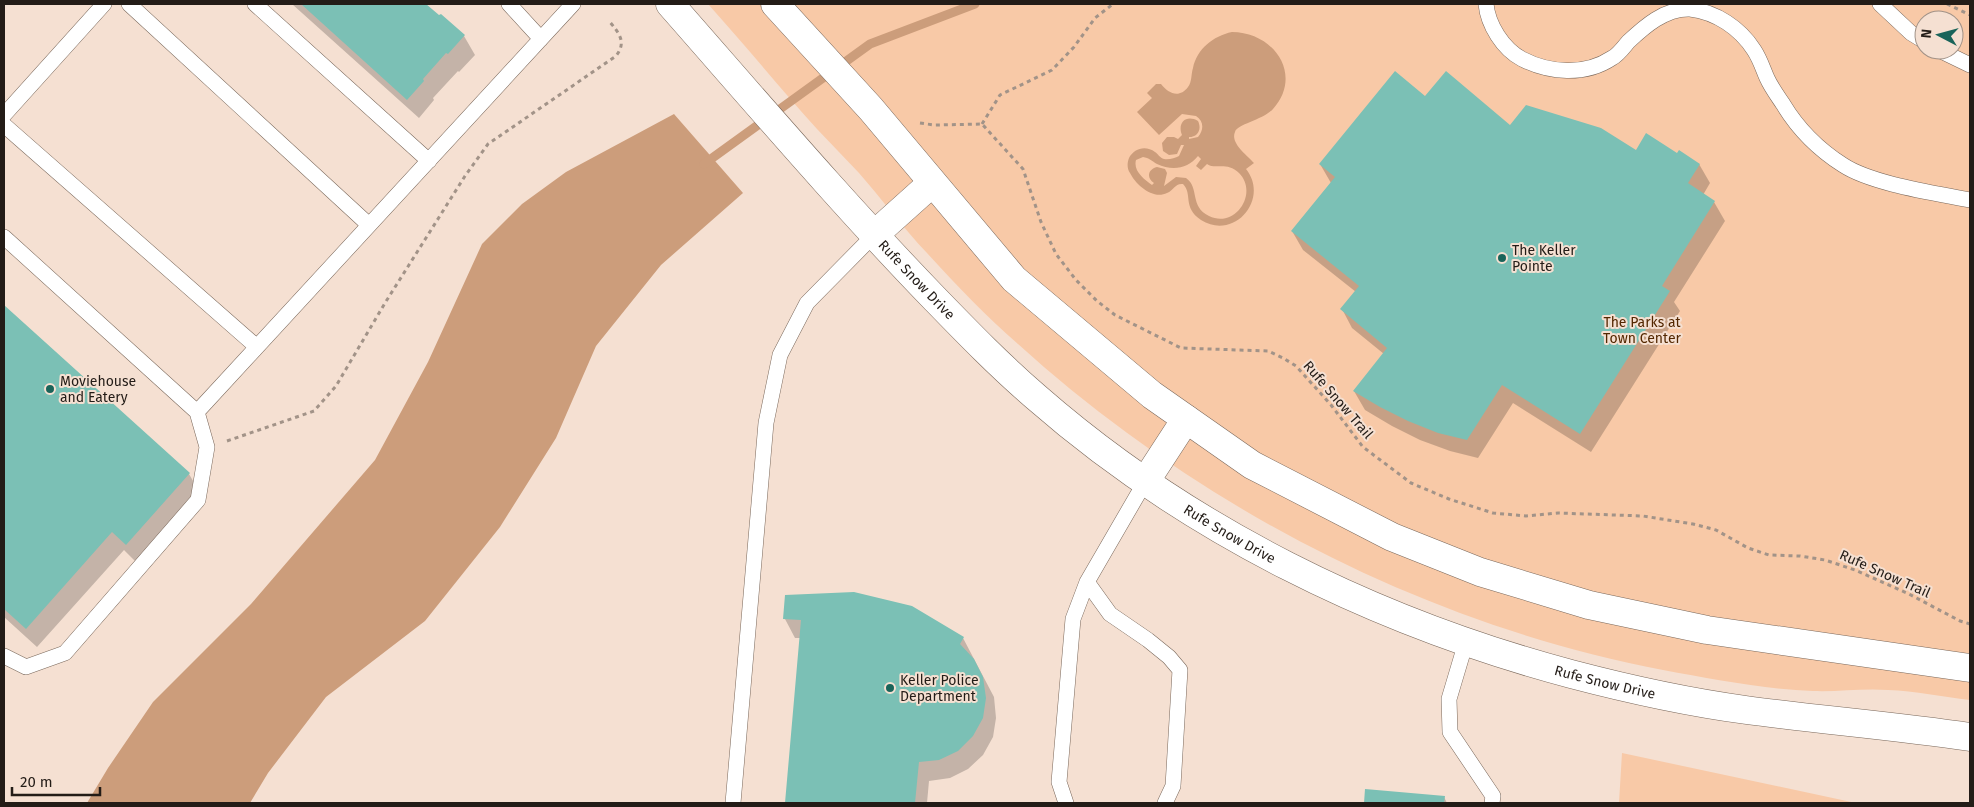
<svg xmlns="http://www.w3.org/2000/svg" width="1974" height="807" font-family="'Fira Sans',sans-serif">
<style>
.green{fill:#f8c9a7;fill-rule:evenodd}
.water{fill:#cc9d7b;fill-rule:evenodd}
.shadow{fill:#0003}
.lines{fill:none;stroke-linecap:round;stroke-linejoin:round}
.stream{stroke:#cc9d7b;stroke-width:9}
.building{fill:#7bc0b5}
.lane-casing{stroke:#7a685b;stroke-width:16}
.secondary-casing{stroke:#7a685b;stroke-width:29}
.path{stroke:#a29388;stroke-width:3;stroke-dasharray:4 4;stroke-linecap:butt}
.lane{stroke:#fff;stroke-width:15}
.secondary{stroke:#fff;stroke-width:28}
.poi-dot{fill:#1a645a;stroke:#f5e0d2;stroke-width:2}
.labels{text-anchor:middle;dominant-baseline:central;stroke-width:4;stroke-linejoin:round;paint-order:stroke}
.poi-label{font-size:14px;fill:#231c17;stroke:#f5e0d2;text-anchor:start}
.street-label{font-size:14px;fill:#231c17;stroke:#f5e0d2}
.park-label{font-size:14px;fill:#532700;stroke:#f5e0d2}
</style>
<rect width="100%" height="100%" fill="#f5e0d2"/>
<path class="green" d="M708,4H1970V700C1943,697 1915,691 1888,690C1863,688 1838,692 1813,691C1763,689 1712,679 1663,670C1424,624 1198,507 1018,344C986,316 956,285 927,253C903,228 882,199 859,173C845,158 831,144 817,129C780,88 745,45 708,4ZM1924,20H1954V50H1924Z
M1622,753L1856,803H1619Z"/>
<path class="water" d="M1232,32C1273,32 1304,74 1273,109C1263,120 1237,124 1235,132C1230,143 1247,155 1254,163L1246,169C1270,199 1234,241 1201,220C1182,207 1193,194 1183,184C1175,183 1174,190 1167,193C1153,200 1136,185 1130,173C1127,169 1127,163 1129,158C1134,148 1146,145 1155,152C1158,154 1160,158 1164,159C1169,160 1175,158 1179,156L1184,145H1181L1177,154L1169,155L1163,151L1162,143L1167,137H1174L1178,139L1182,135C1177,123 1186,114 1198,121C1202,129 1198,137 1189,137V139L1198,137C1204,130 1204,121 1196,116L1182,114L1159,135L1137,112L1152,98L1147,93L1156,84H1161C1168,93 1179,99 1188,87C1192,82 1191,74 1193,68C1197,49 1213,36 1232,32ZM1198,156L1201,159L1196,166L1201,170L1207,164C1215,170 1227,161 1239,173C1259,193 1235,229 1209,216C1189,206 1200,188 1186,178L1176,177L1164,186L1167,173L1165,169L1157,167C1148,169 1146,178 1154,183L1152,185C1144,179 1133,171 1136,160L1143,157C1149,158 1152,161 1157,164C1172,171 1188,169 1198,156Z
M674,114L743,193L661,265L596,346L556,438L500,527L425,621L326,697L268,773L250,803H87L108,768L153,702L251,604L375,460L428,362L482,244L522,204L566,172Z"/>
<path class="shadow" d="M292,4H424L438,17L441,15L464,36L475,55L459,72L458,71L433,98L434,100L419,118Z
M1425,98L1510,127L1636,152L1678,155L1699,164L1710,183L1703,195L1714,202L1725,221L1674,302L1680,311L1591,452L1513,403L1478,458L1450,451L1420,440L1392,426L1365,410L1354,391L1384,354L1352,328L1342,309L1356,292L1303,250L1292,231L1331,183L1320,164Z
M4,307L189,474L200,493L137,563L124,550L37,647L4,617Z
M786,597L963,638L994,697L996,718L993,737L983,755L968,769L950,778L929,781L927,803H786L801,638H795L785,619Z
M1366,791L1444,797L1447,803H1365Z"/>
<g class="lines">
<path class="stream" d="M704,164L870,44L975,4"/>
</g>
<path class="building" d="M301,4H426L439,15L441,14L465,35L448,54L446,53L423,79L424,81L407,100Z
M1395,71L1425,96L1446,71L1510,125L1526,105L1601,128L1636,150L1646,133L1677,153L1679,150L1700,164L1688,183L1715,201L1662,286L1670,291L1580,434L1502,385L1467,440L1438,433L1408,421L1380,407L1353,391L1387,348L1340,309L1359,286L1291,231L1335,177L1319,164Z
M4,305L190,473L126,545L112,532L26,629L4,609Z
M854,592L912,606L964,637L960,644L974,659L983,677L986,698L983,718L973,736L958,751L939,760L919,762L915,803H785L801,620L783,619L785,595Z
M1365,789L1445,796L1444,803H1364Z"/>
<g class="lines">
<defs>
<path id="lane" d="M129,4L369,225
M255,4L429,161
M509,4L541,39
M1486,4C1488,25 1503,49 1522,59C1549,73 1585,76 1612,58C1618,55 1623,48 1628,42C1644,27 1665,8 1690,9C1716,12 1740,28 1754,50C1760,59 1763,69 1767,78C1771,87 1777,95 1783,104C1798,129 1818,149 1843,165C1872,184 1935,193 1970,200
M1880,4L1911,33L1924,41
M1939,50L1970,65
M4,115L104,4
M4,125L257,347
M4,237L197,412
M1087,582L1110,614L1148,640L1169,657L1180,670L1173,786L1165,803
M1466,642L1449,699L1450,732L1493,796L1492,803
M4,656L26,667L65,653L198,500L207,447L197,412L573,4
M733,803L766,423L780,355L807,303L874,235
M1066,803L1059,782L1073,619L1087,582L1145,482"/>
<g id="secondary">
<path id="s1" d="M670,4C757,103 843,204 935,299C968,333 1000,366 1036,397C1188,530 1376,622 1571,674C1628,689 1687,702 1746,710C1821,720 1896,726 1970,737"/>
<path d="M775,4L871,109L1014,279L1152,395L1252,465L1392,537L1480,572L1589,605L1707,630L1970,668"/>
<path d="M874,235L932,183"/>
<path d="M1145,482L1186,419"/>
</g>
</defs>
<use href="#lane" class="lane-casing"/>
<use href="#secondary" class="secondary-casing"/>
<path class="path" d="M1947,4L1970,15
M920,123L934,125L982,124L1023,169L1041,222L1056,254L1076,280L1097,301L1115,315L1181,348L1268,351L1283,358L1296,366L1331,405L1363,447L1411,483L1449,499L1493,513L1526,516L1558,513L1643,516L1693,524L1716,530L1748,548L1769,555L1800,556L1825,560L1855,570L1909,594L1960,621L1970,624
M982,124L1000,95L1052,70L1074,47L1095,18L1113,4
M227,441L314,411L336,386L385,303L465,176L488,144L616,56C627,42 619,33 609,21"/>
<use href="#lane" class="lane"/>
<use href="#secondary" class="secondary"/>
</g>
<g class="poi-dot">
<circle cx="1502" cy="258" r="5"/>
<circle cx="50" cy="389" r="5"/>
<circle cx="890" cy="688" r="5"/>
</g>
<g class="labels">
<g class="poi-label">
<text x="1512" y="250">The Keller<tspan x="1512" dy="16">Pointe</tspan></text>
<text x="60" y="381">Moviehouse<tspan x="60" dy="16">and Eatery</tspan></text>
<text x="900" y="680">Keller Police<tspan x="900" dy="16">Department</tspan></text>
</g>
<g class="street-label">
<text stroke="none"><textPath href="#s1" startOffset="370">Rufe Snow Drive</textPath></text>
<text transform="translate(1338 400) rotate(49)">Rufe Snow Trail</text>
<text stroke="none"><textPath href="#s1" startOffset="775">Rufe Snow Drive</textPath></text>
<text transform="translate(1885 574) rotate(24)">Rufe Snow Trail</text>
<text stroke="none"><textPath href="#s1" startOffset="1180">Rufe Snow Drive</textPath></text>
</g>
<g class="park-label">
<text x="1642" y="322">The Parks at<tspan x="1642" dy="16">Town Center</tspan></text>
</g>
</g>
<rect width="1974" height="807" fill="none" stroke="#231c17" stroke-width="10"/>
<g transform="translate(1939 35) rotate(276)"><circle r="24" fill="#f5e0d2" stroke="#a19287"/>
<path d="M0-4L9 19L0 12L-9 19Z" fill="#1a645a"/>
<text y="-8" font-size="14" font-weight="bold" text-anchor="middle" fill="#231c17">N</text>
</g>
<path d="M12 787v8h88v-8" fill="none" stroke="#231c17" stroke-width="2.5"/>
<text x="20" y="787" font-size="15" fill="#231c17" stroke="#f5e0d2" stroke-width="4" paint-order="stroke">20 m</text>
</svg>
